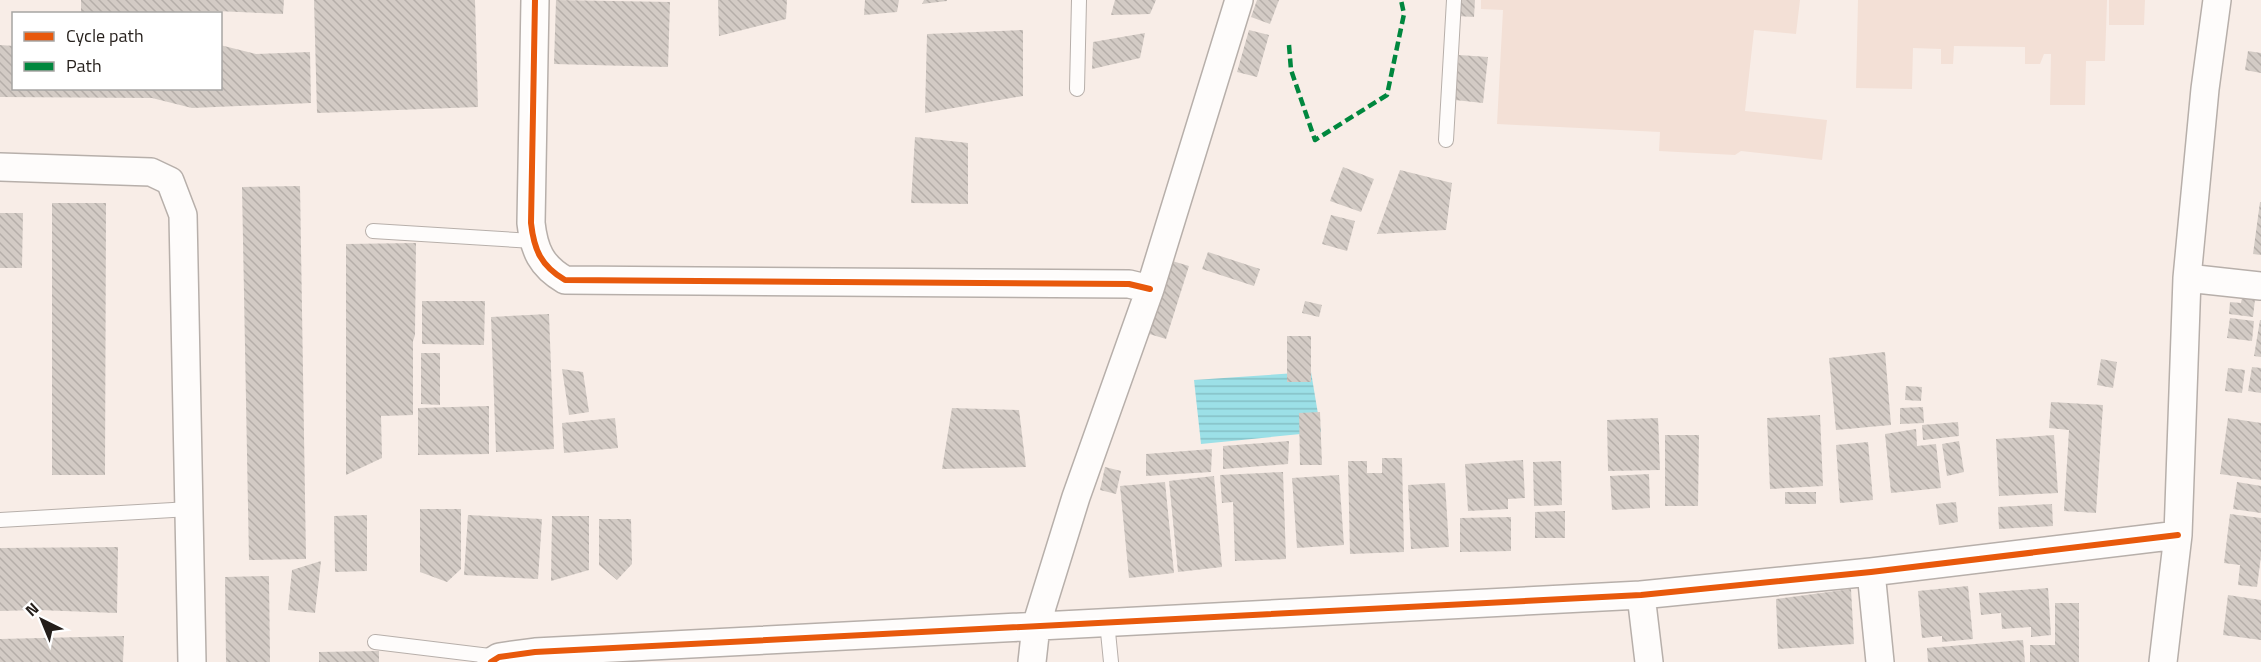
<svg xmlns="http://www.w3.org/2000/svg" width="2261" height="662" font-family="'Titillium Web',sans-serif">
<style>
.built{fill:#f3e0d6}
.water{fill:url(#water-rules)}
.building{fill:url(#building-back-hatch)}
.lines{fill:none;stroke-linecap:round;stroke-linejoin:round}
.lane-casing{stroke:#b7afaa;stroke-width:16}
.street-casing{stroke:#b7afaa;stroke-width:30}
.lane{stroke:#fefcfb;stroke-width:14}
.street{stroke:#fefcfb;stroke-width:27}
.quiet{stroke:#00873e;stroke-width:4.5;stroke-dasharray:9 4.5;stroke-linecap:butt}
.cycleway-casing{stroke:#fff;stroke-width:10}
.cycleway{stroke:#e8590c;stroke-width:6}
</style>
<defs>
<pattern id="water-rules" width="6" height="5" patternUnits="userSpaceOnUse" patternTransform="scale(1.5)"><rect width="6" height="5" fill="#9ce0e7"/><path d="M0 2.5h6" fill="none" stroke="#86c0c6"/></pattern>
<pattern id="building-back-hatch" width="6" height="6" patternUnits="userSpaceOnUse" patternTransform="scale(1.5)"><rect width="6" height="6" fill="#d3cbc5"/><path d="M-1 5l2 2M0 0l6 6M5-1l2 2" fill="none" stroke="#b5aea9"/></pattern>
</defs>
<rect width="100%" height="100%" fill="#f8ede7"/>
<path class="built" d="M1481,0H1800L1796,34L1754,30L1745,111L1827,120L1822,160L1741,151L1735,155L1659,151L1660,132L1497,124L1503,10L1481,9Z
M1858,0H2107L2105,61H2086L2085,105H2050L2051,54H2044L2040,64H2025V47L1954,46L1953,64H1941V49L1913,48L1912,89L1856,88Z
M2109,0H2145L2144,25H2109Z"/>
<path class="water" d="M1311,372L1321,432L1201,444L1194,380Z"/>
<path class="building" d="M81,0H284L283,14L216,11L81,14Z
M314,0H475L478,107L317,113Z
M556,0L670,2L668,67L554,64Z
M718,0H787L786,19L719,36Z
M865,0H899L897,12L864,15Z
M924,0H947V1L922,4Z
M1115,0H1156L1150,14L1111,15Z
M1257,0H1279L1270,24L1251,17Z
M1458,0H1475L1474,17L1457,16Z
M1023,30V96L925,113L927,34Z
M1249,30L1269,35L1257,77L1237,72Z
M1145,33L1140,58L1092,69L1093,42Z
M0,45L14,46V88H220V45L256,54L310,52L311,103L192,108L152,98L0,97Z
M2248,51L2261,53V73L2245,70Z
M1459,55L1488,57L1483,103L1455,100Z
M915,137L968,143V204L911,203Z
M1343,167L1374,179L1361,212L1330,201Z
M1400,170L1452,183L1446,230L1377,234Z
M300,186L306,559L249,560L242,187Z
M2260,202H2261V255L2253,254Z
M52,203H106L105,475H52Z
M0,213H23L22,268H0Z
M1331,215L1355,221L1347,251L1322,244Z
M416,243L415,335L413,341V415L381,416L382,458L346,475V244Z
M1208,252L1260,269L1254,286L1202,269Z
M1169,260L1189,266L1166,339L1146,333Z
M2242,298L2255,299L2253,317L2229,314L2230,302L2241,303Z
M422,301H485L484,345L422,344Z
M1305,301L1322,305L1319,317L1302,313Z
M549,314L554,449L496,452L491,317Z
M2230,318L2254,321L2252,341L2227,338Z
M2260,320H2261V357L2254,356Z
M1287,336H1311V382H1287Z
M1885,352L1891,425L1836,430L1829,358Z
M421,353H440V405L421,404Z
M2101,359L2117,362L2113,388L2097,385Z
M2252,367L2261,368V393L2248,391Z
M2228,368L2245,370L2242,393L2225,391Z
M562,369L583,372L589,412L569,415Z
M1906,386L1922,387L1921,401L1905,400Z
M2051,402L2103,405L2096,513L2064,511L2069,430L2049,428Z
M489,406V454L418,455V408Z
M1923,407L1924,423L1900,424V408Z
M952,408L1019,410L1026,467L942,469Z
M1320,412L1322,465H1300L1299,413Z
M1820,415L1823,486L1770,489L1767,418Z
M615,418L618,448L564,453L562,423Z
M1658,418L1660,470L1608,471L1607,420Z
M2228,418L2261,423V480L2220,474Z
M1958,422L1959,436L1923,440L1922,425Z
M1916,429L1917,446L1936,444L1941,488L1891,493L1885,434Z
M1665,435H1699L1698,506H1665Z
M2054,435L2058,493L1999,496L1996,439Z
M1289,441L1288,464L1223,469V446Z
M1959,441L1964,472L1947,476L1942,444Z
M1868,442L1873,500L1840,503L1836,445Z
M1212,449L1211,472L1146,476V454Z
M1382,458H1402L1404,552L1350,554L1348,461H1367V473H1382Z
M1523,460L1525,498L1508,499V509L1468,511L1465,464Z
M1561,461L1562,505L1534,506L1533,462Z
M1105,467L1121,471L1116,494L1100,490Z
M1283,472L1286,559L1235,561L1233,502L1222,503L1220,475Z
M1649,474L1650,508L1612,510L1610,476Z
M1339,475L1344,545L1297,548L1292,478Z
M1214,476L1222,567L1178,572L1169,481Z
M1165,482L1174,573L1129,578L1120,486Z
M2237,482L2261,486V513L2233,509Z
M1445,483L1449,547L1411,549L1408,485Z
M1785,492H1816V504H1785Z
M1956,502L1958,522L1939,525L1936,504Z
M2052,504L2053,526L1999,529L1998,507Z
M420,509H461V569L447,582L420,572Z
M1565,511V538H1535V512Z
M2230,514L2261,518V556L2257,587L2238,585L2240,565L2224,563Z
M367,515V571L335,572L334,516Z
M468,515L542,519L538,579L464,575Z
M552,516H589V570L551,581Z
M1511,517V551L1460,552V518Z
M599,519H631L632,564L617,580L599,565Z
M118,547L117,613L38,610L0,611V548Z
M321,561L315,613L288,610L292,570Z
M269,576L270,662H226L225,577Z
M1968,586L1973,639L1942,642V636L1922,638L1918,591Z
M2048,588L2051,635L2031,637V627L2002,629L2001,613L1981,615L1979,593Z
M1851,589L1854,644L1778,649L1776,599Z
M2228,595L2261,600V640L2223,635Z
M2055,603H2079V662H2030V645H2055Z
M124,636L123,662H0V639Z
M2023,640L2025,662H1928L1927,648Z
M379,651V662H319V652Z"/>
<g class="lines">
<defs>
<path id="lane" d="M1077,89L1079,0
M1446,140L1454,0
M373,231L533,241
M0,520L190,509
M1107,622L1111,662
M375,642L498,657"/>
<path id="street" d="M535,0L531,223C534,250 541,266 565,280L1129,284L1150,289
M0,167L151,172L170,181L183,215L192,662
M2187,278L2261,286
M1871,572L1880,662
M1641,595L1649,662
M491,662L499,657L535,652L1641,595L1871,572L2178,535
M1032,662L1036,626L1076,497L1150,289L1239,0
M2163,662L2178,535L2187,278L2205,89L2217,0"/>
</defs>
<use href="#lane" class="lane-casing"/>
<use href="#street" class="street-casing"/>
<use href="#lane" class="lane"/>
<use href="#street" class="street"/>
<path class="quiet" d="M1289,45L1291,70L1315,140L1387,95L1404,14L1401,0"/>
<defs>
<path id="cycleway" d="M535,0L531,223C534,250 541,266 565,280L1129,284L1150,289
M491,662L499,657L535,652L1641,595L1871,572L2178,535"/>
</defs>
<use href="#cycleway" class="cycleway-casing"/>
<use href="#cycleway" class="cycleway"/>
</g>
<rect x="12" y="12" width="210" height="78" fill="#ffffff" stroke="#a7a5a3" stroke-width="1.5"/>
<rect x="24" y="32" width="30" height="9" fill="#e8590c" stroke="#a7a5a3" stroke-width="1.5"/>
<text x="66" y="42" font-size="18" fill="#241e1a">Cycle path</text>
<rect x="24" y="62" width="30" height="9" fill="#00873e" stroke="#a7a5a3" stroke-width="1.5"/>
<text x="66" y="72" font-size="18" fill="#241e1a">Path</text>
<g transform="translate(42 620) rotate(317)" stroke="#ffffff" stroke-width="4.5" paint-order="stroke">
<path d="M0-4.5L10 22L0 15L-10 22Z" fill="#241e1a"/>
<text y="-9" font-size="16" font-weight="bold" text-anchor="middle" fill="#241e1a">N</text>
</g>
</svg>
